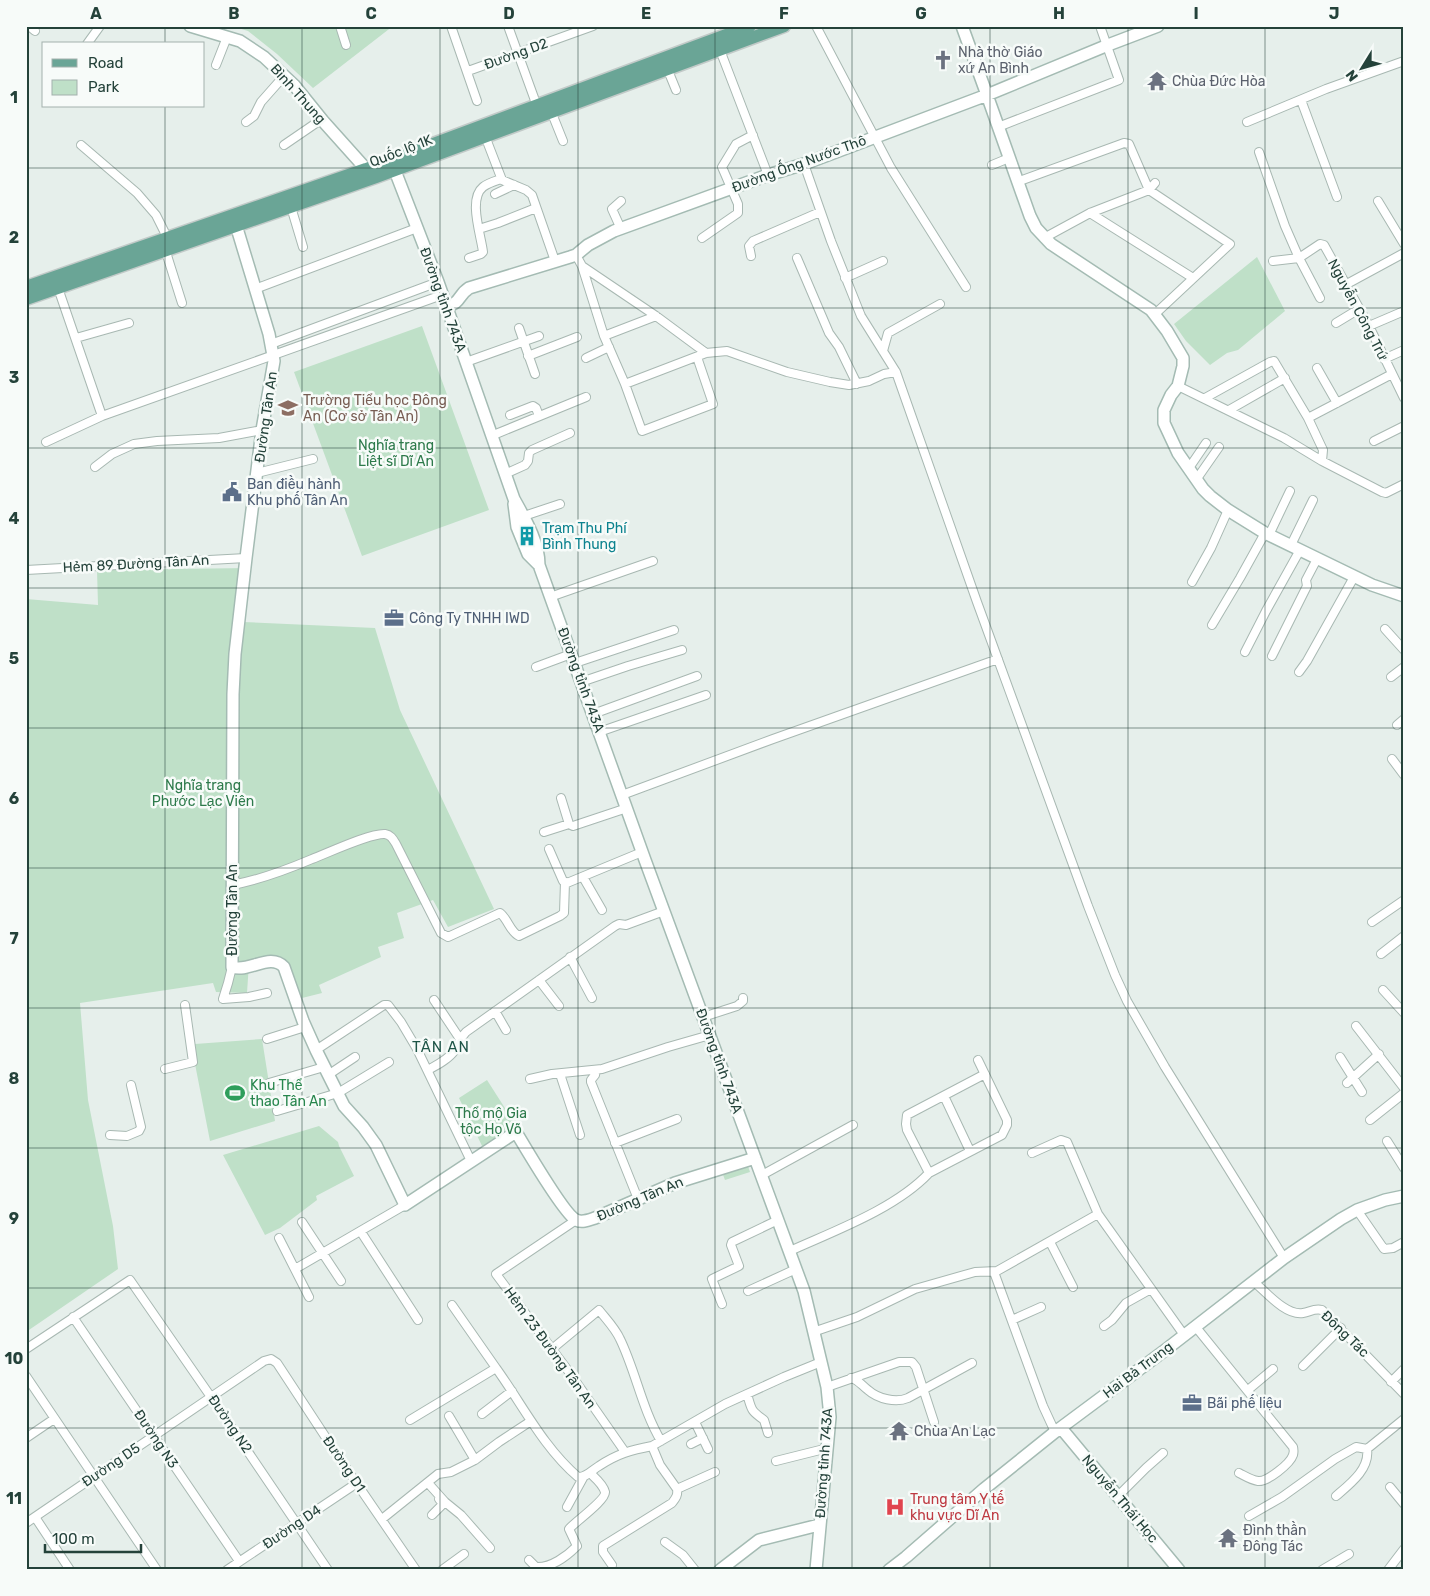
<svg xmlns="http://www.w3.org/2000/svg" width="1430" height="1596" font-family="Rubik,sans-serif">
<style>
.green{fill:#bfe0c8}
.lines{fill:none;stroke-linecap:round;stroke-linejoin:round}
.street-casing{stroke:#a8b8b2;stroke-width:10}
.secondary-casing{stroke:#a4bbb3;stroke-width:14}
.primary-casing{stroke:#c2cac8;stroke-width:15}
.street{stroke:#fff;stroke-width:8}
.secondary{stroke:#fff;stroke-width:11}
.primary{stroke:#6aa596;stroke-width:12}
.grid{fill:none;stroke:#24423a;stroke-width:1;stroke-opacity:0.55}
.labels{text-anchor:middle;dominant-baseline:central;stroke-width:5;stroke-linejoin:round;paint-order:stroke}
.worship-label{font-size:14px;fill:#5b616d;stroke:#f7fbf9;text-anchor:start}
.street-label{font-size:14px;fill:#24423a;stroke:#f7fbf9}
.education-label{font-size:14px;fill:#785e54;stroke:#f7fbf9;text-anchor:start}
.park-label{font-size:14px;fill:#2d7a4b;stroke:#f7fbf9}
.service-label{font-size:14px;fill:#4e5e75;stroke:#f7fbf9;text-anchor:start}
.culture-label{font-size:14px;fill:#0d838f;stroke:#f7fbf9;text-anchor:start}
.leisure-label{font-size:14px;fill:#27864d;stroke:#f7fbf9;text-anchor:start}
.health-label{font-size:14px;fill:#be3a42;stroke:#f7fbf9;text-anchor:start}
.neighbourhood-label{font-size:15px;letter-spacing:1px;fill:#1f5548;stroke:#f7fbf9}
.neatline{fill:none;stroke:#24423a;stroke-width:2}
.grid-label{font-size:16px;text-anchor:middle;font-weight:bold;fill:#24423a}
</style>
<rect width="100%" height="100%" fill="#e6efeb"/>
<path class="green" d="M232,26H393L313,88L277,54L248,31Z
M1257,257L1285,311L1238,350L1227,353L1210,365L1186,341L1174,324Z
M422,326L489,510L362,556L294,372Z
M249,568L243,622L375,628L400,710L494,909L448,927L433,900L397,913L404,938L378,947L381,957L319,985L322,993L302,998L282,957L249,963L247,993L216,992L213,983L80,1003L88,1100L113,1226L118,1269L26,1332V599L98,605L97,570Z
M262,1039L275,1121L210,1141L195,1064V1044Z
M487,1080L517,1127L483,1148L459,1098Z
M319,1126L338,1142L339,1146L354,1176L316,1196L317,1200L280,1228L265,1235L223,1155Z
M747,1163L750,1172L725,1180L722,1172Z"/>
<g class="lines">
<defs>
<path id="street" d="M29,26L35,31
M340,26L346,45
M451,26L477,101
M508,26L537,106
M816,26L891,168L966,287
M87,44L100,26
M720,50L768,175
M216,65L227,37
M667,68L676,90
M468,71L593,26
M1301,100L1337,197
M551,111L563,141
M246,122L254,116L261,102L284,76
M1247,122L1326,89L1404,61
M998,127L1119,80L1100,26
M485,136L502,180L526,190L532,195L555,261
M81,145L137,193L156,215L167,237
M284,145L322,119
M1259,152L1285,226L1299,258L1320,298
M804,164L831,241L861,316L896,372L977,602L1088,906L1115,975L1127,1001L1165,1067L1284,1258
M992,165L1009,158
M1017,182L1124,143L1129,144L1149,190L1230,244L1155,314
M495,194L514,185
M1378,201L1404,244
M291,207L303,247
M1090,213L1193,278
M479,229L498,223L536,208
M621,229L612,209L621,201
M702,238L738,213V204L722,167L736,144L753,135
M1044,238L1090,213L1149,190L1155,183
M165,249L182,303
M576,255L582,266L604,336L625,384L642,431L713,404L697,357
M751,256L749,246L753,241L820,212
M469,258L481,254L483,252C481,235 468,199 483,187C488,183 495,181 501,179
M797,258L829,333L839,347L857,384
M1273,261L1299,258L1320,244L1324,245L1369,326L1404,398
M582,266L656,316L706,353
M845,278L883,261
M1345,285L1404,253
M58,288L102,416
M255,289L417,228
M1336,323L1359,309
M1369,326L1404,311
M519,328L535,374
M604,336L656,316
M76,338L129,323
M271,344L438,282
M883,351L888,333L940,304
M528,356L577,337
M586,358L609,347
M1384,359L1404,350
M466,362L539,336
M1317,368L1337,403
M625,384L706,353L727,351L787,372L830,382L849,385L869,381L884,374L896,372
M1178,386L1284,438L1322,461L1382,492L1386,493L1404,484
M1205,398L1270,362L1274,361L1308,418L1323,450L1322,461
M1229,410L1285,378
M510,415L533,406L536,408L539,416
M1308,418L1392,374
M491,436L586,397
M1374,441L1404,426
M46,442L102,416L442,295
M95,467L112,454L134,444L157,441L219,438L262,430
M1189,468L1206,443
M257,473L313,459
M505,474L525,465L528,461L529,453L532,450L570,433
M1196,480L1219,447
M524,516L560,504
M1269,535L1290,491
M1291,545L1313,500
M26,570L246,558
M1192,582L1211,548L1228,510
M550,597L653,561
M1212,625L1240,578L1265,533
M1385,629L1404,650
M1245,652L1266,611L1300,550
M1272,656L1307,586L1306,580L1317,559
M575,663L674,630
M536,667L571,654
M1299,672L1307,661L1354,577
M1391,677L1404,667
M581,682L628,666L682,650
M593,714L697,676
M1397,725L1404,719
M599,732L706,695
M1392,759L1404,775
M622,795L773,739L998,659
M561,798L569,824L573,826L627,808
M544,832L569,824
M549,849L563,881L567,883L642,852
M583,877L602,910
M232,885C259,880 286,870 312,859C328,853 370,833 385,834C391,835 393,839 396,844L441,933L448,937L500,913C508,919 510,932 519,936L560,916L564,913L565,882
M1372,922L1404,900
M1381,954L1404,936
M570,957L592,998
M232,967L228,983L223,999L249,997L267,993
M539,980L559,1006
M1383,990L1404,1013
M434,1000L460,1039
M495,1011L506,1030
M703,1017L737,1006L743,1001V998
M1356,1026L1404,1088
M267,1039L305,1027
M316,1050L384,1005H388L401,1022L417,1049L471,1161
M1340,1057L1362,1092
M165,1069L193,1062L185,1005
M428,1070C437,1065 449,1059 455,1050C459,1044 460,1038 466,1032L615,926L619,924L626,925L664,911
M596,1070L595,1075L591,1080V1082L638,1199
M560,1074L580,1135
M328,1075L355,1057
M530,1079L552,1074L602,1069L668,1047L710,1035
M269,1083L324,1067
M1347,1083L1379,1054
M944,1096L970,1151
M277,1111L338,1093L389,1062
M1370,1120L1404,1093
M110,1135L127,1136L139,1131L141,1127L131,1085
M1387,1141L1404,1168
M615,1143L677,1119
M1032,1153L1061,1140L1067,1142L1098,1214L1184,1335
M929,1173L907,1130L906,1124L907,1115L985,1074
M762,1175L853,1125
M1357,1210L1384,1249L1393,1248L1404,1242
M576,1220L496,1274L572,1376L625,1452
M302,1222L341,1281
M361,1232L418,1320
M279,1238L309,1297
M1050,1242L1073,1287
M790,1251C834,1231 895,1209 929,1173L1002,1135L1007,1125V1120L978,1060
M295,1269L405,1205
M994,1272L1043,1406L1055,1432
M1253,1281C1266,1292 1286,1316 1303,1313C1310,1312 1314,1308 1322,1310L1404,1394
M748,1291L796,1269
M722,1304L712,1279L739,1266L731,1245L732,1242L778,1220
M452,1305L496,1368
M73,1317L239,1561
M1012,1320L1041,1307
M1104,1326L1112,1320L1126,1303L1151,1289
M1195,1326L1293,1447C1294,1451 1294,1451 1293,1455C1290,1464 1267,1482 1258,1481C1251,1480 1245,1476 1239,1473
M813,1332L857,1317L915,1289L975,1272L997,1271L1098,1214
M26,1349L130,1280L211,1397L328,1570
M552,1349L599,1310C606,1319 615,1328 620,1339C636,1372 642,1409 661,1441
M1303,1366L1341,1328
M26,1376L157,1570
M851,1378C859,1380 862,1386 868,1390C878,1399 896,1403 908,1398L972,1363
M1391,1382L1404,1369
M827,1387L899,1362H912L916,1367L934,1422
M1248,1390L1273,1369
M747,1394C752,1410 750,1410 764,1420L768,1433
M482,1414L512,1391
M449,1416L475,1460L499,1442L531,1421
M410,1420L496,1368C522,1404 543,1447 578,1477C586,1478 592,1470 599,1466C617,1454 631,1450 652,1446
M695,1422L708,1449
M26,1438L54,1419
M691,1444L703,1438
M776,1461L828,1448
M428,1483L445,1502L461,1515L490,1548
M1390,1487L1404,1504
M677,1489L715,1472
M1336,1496C1350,1484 1370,1469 1367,1449L1404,1419
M1117,1497L1146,1468L1163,1453
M567,1507L584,1476
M432,1515L443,1504L439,1499
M1249,1516L1282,1497L1335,1459L1356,1447L1367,1449
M35,1517L70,1570
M382,1519L438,1474L451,1472L475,1460
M26,1523L264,1361L271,1359L277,1363L340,1459L416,1570
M665,1542L683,1555L695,1570
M529,1560L536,1567C551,1568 567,1556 577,1546L569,1529C575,1522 606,1500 605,1492C603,1484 595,1478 590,1473
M612,1565L603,1552V1546L672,1503C676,1498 678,1495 677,1489L660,1465L652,1446L725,1404L784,1377L821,1362
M227,1570L357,1483
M442,1570L464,1554
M1322,1570L1349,1554
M1388,1570L1404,1549"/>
<path id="secondary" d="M190,26L240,41L264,57L294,85L323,121L366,169
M962,26L987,95L1030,216L1036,228L1051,244L1151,310L1167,331L1183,358V366L1178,386L1171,395L1164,410V423L1178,453L1203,489L1210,496L1228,510L1265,533L1372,585L1404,596
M392,163L438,282L514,499C525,519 539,542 539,565L645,860L804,1291L827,1387L830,1417L816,1570
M236,225L269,334L274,361L262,430L246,558L235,654L233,694L232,967C249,973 270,952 284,967L303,1021L316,1050L344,1106L363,1127L376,1145L405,1205L516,1132C525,1147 564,1214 576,1220C582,1223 589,1220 595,1218L675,1183L755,1158
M446,307C461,303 458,295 469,288L570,257L576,255L588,245L614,231L768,175L804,164L987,95L1108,45L1158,26
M514,504L517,527L528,554L539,565
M1061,1428L1179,1570
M720,1570L759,1540L819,1525
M889,1570L906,1557L984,1489L1055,1432L1164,1351L1284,1258L1341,1219L1357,1210L1385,1200L1404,1196"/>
<path id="primary" d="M26,287L366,169L750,26
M26,299L376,177L784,26"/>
</defs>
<use href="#street" class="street-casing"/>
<use href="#secondary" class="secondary-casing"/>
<use href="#primary" class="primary-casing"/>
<use href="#street" class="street"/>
<use href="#secondary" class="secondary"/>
<use href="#primary" class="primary"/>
</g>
<path class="grid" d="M165,26V44M302,26V1570M440,26V1570M578,26V1570M715,26V1570M852,26V1570M990,26V1570M1128,26V1570M1265,26V1570M165,106V1570M26,168H1404M26,308H1404M26,448H1404M26,588H1404M26,728H1404M26,868H1404M26,1008H1404M26,1148H1404M26,1288H1404M26,1428H1404"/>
<defs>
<symbol id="church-bare" viewBox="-9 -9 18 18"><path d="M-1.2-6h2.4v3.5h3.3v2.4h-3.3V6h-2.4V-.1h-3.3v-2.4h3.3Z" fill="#6b7280" stroke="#f7fbf9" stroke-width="2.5" paint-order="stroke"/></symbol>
<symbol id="temple-bare" viewBox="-9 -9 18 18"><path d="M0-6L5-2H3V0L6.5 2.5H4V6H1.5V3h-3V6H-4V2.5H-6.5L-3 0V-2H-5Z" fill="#6b7280" stroke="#f7fbf9" stroke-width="2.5" paint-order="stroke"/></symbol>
<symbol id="school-bare" viewBox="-9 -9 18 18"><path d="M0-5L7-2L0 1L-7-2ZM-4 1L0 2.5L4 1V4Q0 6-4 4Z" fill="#8d6e63" stroke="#f7fbf9" stroke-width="2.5" paint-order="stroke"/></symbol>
<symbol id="civic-bare" viewBox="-9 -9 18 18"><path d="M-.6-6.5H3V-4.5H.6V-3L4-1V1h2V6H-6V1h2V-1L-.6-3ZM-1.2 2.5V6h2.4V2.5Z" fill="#5c6f8a" stroke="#f7fbf9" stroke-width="2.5" paint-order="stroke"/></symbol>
<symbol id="building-bare" viewBox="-9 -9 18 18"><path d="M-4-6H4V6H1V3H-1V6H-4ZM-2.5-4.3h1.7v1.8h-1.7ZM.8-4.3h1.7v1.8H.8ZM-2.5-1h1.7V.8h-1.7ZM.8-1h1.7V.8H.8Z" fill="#0f9aa8" stroke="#f7fbf9" stroke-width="2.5" paint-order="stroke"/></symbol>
<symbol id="office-bare" viewBox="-9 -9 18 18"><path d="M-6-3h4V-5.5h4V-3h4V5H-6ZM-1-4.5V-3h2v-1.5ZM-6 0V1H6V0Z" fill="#5c6f8a" stroke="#f7fbf9" stroke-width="2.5" paint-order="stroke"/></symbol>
<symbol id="stadium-bare" viewBox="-9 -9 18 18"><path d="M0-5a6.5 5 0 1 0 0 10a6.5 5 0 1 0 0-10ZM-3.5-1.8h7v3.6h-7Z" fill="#2e9e5b" stroke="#f7fbf9" stroke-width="2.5" paint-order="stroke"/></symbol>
<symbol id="hospital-bare" viewBox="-9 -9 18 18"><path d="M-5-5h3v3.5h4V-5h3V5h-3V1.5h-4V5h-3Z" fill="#e0444e" stroke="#f7fbf9" stroke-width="2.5" paint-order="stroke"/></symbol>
</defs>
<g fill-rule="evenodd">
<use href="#church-bare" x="929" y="46" width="28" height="28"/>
<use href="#temple-bare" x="1143" y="67" width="28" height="28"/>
<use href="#school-bare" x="274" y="394" width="28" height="28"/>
<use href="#civic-bare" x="218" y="478" width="28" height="28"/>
<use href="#building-bare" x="513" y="522" width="28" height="28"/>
<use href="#office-bare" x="380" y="604" width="28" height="28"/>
<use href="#stadium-bare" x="221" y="1079" width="28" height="28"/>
<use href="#office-bare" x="1178" y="1389" width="28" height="28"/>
<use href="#temple-bare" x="885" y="1417" width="28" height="28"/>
<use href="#hospital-bare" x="881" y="1493" width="28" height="28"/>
<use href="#temple-bare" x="1214" y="1524" width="28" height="28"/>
</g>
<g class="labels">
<g class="worship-label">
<text x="958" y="52">Nhà thờ Giáo<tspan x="958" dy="16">xứ An Bình</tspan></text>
<text x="1172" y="81">Chùa Đức Hòa</text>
<text x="914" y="1431">Chùa An Lạc</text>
<text x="1243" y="1530">Đình thần<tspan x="1243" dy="16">Đông Tác</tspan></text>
</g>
<g class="street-label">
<text transform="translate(516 54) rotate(-20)">Đường D2</text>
<text transform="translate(298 94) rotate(48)">Bình Thung</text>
<text transform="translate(401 151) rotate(-21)">Quốc lộ 1K</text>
<text transform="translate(799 164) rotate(-20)">Đường Ống Nước Thô</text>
<text transform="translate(443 300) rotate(70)">Đường tỉnh 743A</text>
<text transform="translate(1358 310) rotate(62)">Nguyễn Công Trứ</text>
<text transform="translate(266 417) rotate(-82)">Đường Tân An</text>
<text transform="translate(136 564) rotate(-3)">Hẻm 89 Đường Tân An</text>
<text transform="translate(581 680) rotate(70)">Đường tỉnh 743A</text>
<text transform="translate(232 910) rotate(-90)">Đường Tân An</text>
<text transform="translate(719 1061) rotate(70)">Đường tỉnh 743A</text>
<text transform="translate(640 1199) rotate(-23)">Đường Tân An</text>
<text transform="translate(1345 1334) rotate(44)">Đông Tác</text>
<text transform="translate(550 1348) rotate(54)">Hẻm 23 Đường Tân An</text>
<text transform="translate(1138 1370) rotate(-37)">Hai Bà Trưng</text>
<text transform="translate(230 1424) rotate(56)">Đường N2</text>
<text transform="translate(156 1439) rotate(56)">Đường N3</text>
<text transform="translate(824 1463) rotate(-86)">Đường tỉnh 743A</text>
<text transform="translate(344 1464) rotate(56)">Đường D1</text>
<text transform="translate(111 1465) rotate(-34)">Đường D5</text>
<text transform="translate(1120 1499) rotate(50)">Nguyễn Thái Học</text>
<text transform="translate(292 1527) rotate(-34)">Đường D4</text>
</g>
<g class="education-label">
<text x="303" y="400">Trường Tiểu học Đông<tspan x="303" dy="16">An (Cơ sở Tân An)</tspan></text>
</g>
<g class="park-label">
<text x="396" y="445">Nghĩa trang<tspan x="396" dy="16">Liệt sĩ Dĩ An</tspan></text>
<text x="203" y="785">Nghĩa trang<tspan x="203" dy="16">Phước Lạc Viên</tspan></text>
<text x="491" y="1113">Thổ mộ Gia<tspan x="491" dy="16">tộc Họ Võ</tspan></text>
</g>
<g class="service-label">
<text x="247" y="484">Ban điều hành<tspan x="247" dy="16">Khu phố Tân An</tspan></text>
<text x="409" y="618">Công Ty TNHH IWD</text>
<text x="1207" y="1403">Bãi phế liệu</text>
</g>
<g class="culture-label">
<text x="542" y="528">Trạm Thu Phí<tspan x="542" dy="16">Bình Thung</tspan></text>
</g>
<g class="leisure-label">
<text x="250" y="1085">Khu Thể<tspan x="250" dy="16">thao Tân An</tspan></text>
</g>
<g class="health-label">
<text x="910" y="1499">Trung tâm Y tế<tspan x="910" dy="16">khu vực Dĩ An</tspan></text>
</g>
<g class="neighbourhood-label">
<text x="441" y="1047">TÂN AN</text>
</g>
</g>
<rect width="1430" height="1596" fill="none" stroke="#f7fbf9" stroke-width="55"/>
<rect x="42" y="42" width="162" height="65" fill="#f7fbf9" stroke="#a3b1ad"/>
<rect x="52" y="59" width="25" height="8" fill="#6aa596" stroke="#a3b1ad"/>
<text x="88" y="68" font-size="15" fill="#24423a">Road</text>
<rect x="52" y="80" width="25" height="15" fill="#bfe0c8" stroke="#a3b1ad"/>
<text x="88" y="92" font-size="15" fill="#24423a">Park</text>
<g transform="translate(1362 68) rotate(233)" stroke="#f7fbf9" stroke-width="4" paint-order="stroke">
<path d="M0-4L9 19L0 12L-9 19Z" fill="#24423a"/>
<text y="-8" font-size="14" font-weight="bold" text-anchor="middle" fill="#24423a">N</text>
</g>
<path d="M45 1544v8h96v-8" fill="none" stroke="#24423a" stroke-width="2.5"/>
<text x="52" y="1544" font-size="15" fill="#24423a" stroke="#f7fbf9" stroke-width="4" paint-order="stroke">100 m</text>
<rect x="28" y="28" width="1374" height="1540" class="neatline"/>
<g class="grid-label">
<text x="96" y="19">A</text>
<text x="234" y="19">B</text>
<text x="371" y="19">C</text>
<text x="509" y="19">D</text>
<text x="646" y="19">E</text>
<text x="784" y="19">F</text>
<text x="921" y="19">G</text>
<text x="1059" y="19">H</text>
<text x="1196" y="19">I</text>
<text x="1334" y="19">J</text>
<text x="14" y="103">1</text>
<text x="14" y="243">2</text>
<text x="14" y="383">3</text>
<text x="14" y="524">4</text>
<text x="14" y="664">5</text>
<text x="14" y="804">6</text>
<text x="14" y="944">7</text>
<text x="14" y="1084">8</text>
<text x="14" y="1224">9</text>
<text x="14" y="1364">10</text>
<text x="14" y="1504">11</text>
</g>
</svg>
